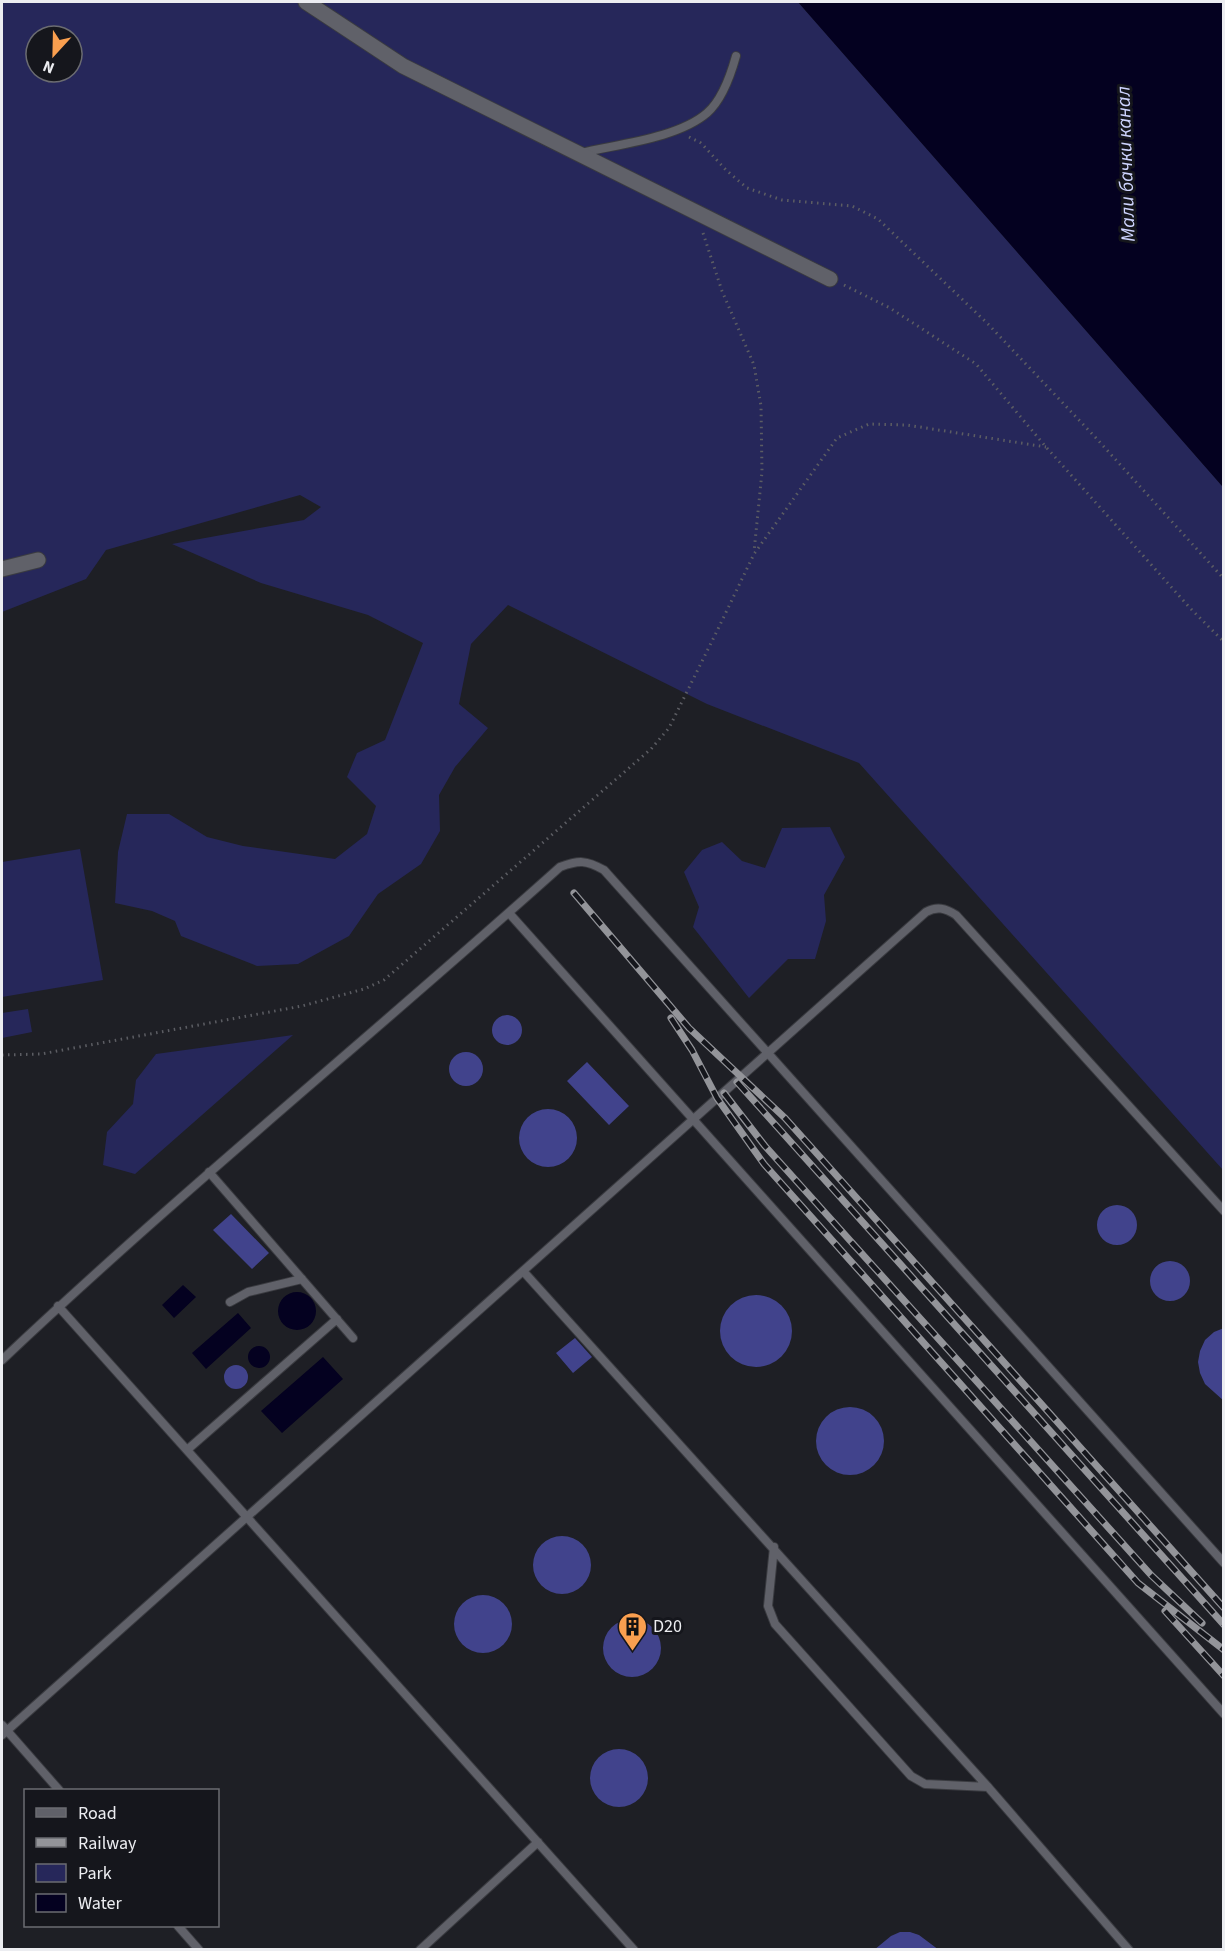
<svg xmlns="http://www.w3.org/2000/svg" width="1225" height="1951" font-family="'Source Sans 3',sans-serif">
<style>
.green{fill:#26275a;fill-rule:evenodd}
.water{fill:#040120}
.building{fill:#41438c}
.lines{fill:none;stroke-linecap:round;stroke-linejoin:round}
.lane-casing{stroke:#3a3b40;stroke-width:10}
.street-casing{stroke:#3a3b40;stroke-width:17}
.path{stroke:#5c5d63;stroke-width:3;stroke-dasharray:1.5 4.5;stroke-linecap:butt}
.lane{stroke:#606169;stroke-width:8}
.street{stroke:#606169;stroke-width:15}
.rail-casing{stroke:#939499;stroke-width:7}
.rail{stroke:#15161c;stroke-width:4.5;stroke-dasharray:14;stroke-linecap:butt}
.labels{text-anchor:middle;dominant-baseline:central;stroke-width:6;stroke-linejoin:round;paint-order:stroke}
.poi-label{font-size:18px;fill:#ecedf1;stroke:#15161c;text-anchor:start}
.water-label{font-size:20px;font-style:italic;fill:#ced4fe;stroke:#15161c}
</style>
<rect width="100%" height="100%" fill="#1e1f25"/>
<path class="green" d="M2,2H798L1223,487V1170L859,763L707,704L508,605L471,644L459,704L488,728L455,767L439,795L440,831L421,864L378,894L349,936L298,964L257,966L181,936L175,921L152,911L115,903L118,852L127,814H169L207,837L243,846L335,859L367,834L376,806L347,777L357,753L385,740L423,643L368,615L261,583L172,544L304,520L321,507L300,495L106,550L86,579L2,612ZM36,36H72V72H36Z
M830,827L845,857L824,895L826,921L815,959H788L749,998L693,927L699,907L684,872L702,850L722,842L742,861L765,868L782,828Z
M80,849L103,980L2,997V862Z
M28,1009L32,1032L2,1038V1013Z
M293,1035L135,1174L103,1165L107,1132L133,1104L136,1080L156,1054Z"/>
<path class="water" d="M798,2H1223V487Z
M183,1285L196,1297L174,1318L162,1305Z
M278 1311a19 19 0 1 1 38 0a19 19 0 1 1-38 0Z
M238,1313L251,1328L206,1369L192,1353Z
M248 1357a11 11 0 1 1 22 0a11 11 0 1 1-22 0Z
M323,1357L343,1379L282,1433L261,1411Z"/>
<path class="building" d="M492 1030a15 15 0 1 1 30 0a15 15 0 1 1-30 0Z
M449 1069a17 17 0 1 1 34 0a17 17 0 1 1-34 0Z
M587,1062L629,1106L609,1125L567,1081Z
M519 1138a29 29 0 1 1 58 0a29 29 0 1 1-58 0Z
M1097 1225a20 20 0 1 1 40 0a20 20 0 1 1-40 0Z
M231,1214L269,1253L252,1269L213,1230Z
M1150 1281a20 20 0 1 1 40 0a20 20 0 1 1-40 0Z
M720 1331a36 36 0 1 1 72 0a36 36 0 1 1-72 0Z
M1224,1328V1401L1205,1384L1200,1373L1198,1362L1200,1351L1205,1340L1214,1332Z
M575,1338L592,1357L573,1373L556,1353Z
M224 1377a12 12 0 1 1 24 0a12 12 0 1 1-24 0Z
M816 1441a34 34 0 1 1 68 0a34 34 0 1 1-68 0Z
M533 1565a29 29 0 1 1 58 0a29 29 0 1 1-58 0Z
M454 1624a29 29 0 1 1 58 0a29 29 0 1 1-58 0Z
M603 1648a29 29 0 1 1 58 0a29 29 0 1 1-58 0Z
M590 1778a29 29 0 1 1 58 0a29 29 0 1 1-58 0Z
M900,1932H910L919,1935L939,1950H874L891,1936Z"/>
<g class="lines">
<defs>
<path id="lane" d="M581,153C619,144 678,138 707,113C722,100 731,74 736,56
M509,913L1224,1714
M209,1172L353,1338
M523,1271L988,1787L1129,1950
M230,1302L248,1292L302,1279
M58,1306L634,1950
M2,1360C182,1190 375,1033 560,867C579,860 586,860 604,870L1224,1563
M187,1450L337,1319
M774,1547L768,1606L775,1624L911,1776L925,1784L988,1787
M2,1725L59,1790
M2,1735L926,912C937,906 945,908 956,915L1224,1211
M178,1926L199,1950
M420,1950L538,1842"/>
<path id="street" d="M306,2L403,66L830,279
M2,569L38,560"/>
</defs>
<use href="#lane" class="lane-casing"/>
<use href="#street" class="street-casing"/>
<path class="path" d="M689,137L701,143L726,170L747,188L782,200L852,206L878,219L988,324L1096,438L1224,579
M703,233L722,291L754,365L761,406L762,472L754,552
M844,285L890,308L976,364L1046,447L1190,608L1224,642
M2,1055L41,1054L302,1006L364,989L384,980L651,749L669,728L717,631L754,554L837,438L869,424L907,425L1046,447"/>
<use href="#lane" class="lane"/>
<use href="#street" class="street"/>
<defs>
<path id="rail" d="M574,893L689,1028L785,1118L1224,1608
M671,1018L692,1050L717,1098L764,1164L1138,1583L1224,1650
M737,1082L1224,1625
M724,1093L765,1146L1151,1575L1202,1623
M1165,1611L1224,1676"/>
</defs>
<use href="#rail" class="rail-casing"/>
<use href="#rail" class="rail"/>
</g>
<defs>
<symbol id="building-pin" viewBox="-11 -11 22 30"><path d="M0 17L-7.5 6A9.5 9.5 0 1 1 7.5 6Z" fill="#fa9f4f" stroke="#15161c"/><path d="M-4-6H4V6H1V3H-1V6H-4ZM-2.5-4.3h1.7v1.8h-1.7ZM.8-4.3h1.7v1.8H.8ZM-2.5-1h1.7V.8h-1.7ZM.8-1h1.7V.8H.8Z" fill="#111"/></symbol>
</defs>
<g fill-rule="evenodd">
<use href="#building-pin" x="616" y="1610" width="33" height="45"/>
</g>
<g class="labels">
<g class="poi-label">
<text x="653" y="1626">D20</text>
</g>
<g class="water-label">
<text transform="translate(1126 164) rotate(-92)">Мали бачки канал</text>
</g>
</g>
<rect width="1225" height="1951" fill="none" stroke="#ecedf1" stroke-width="6"/>
<rect x="24" y="1789" width="195" height="138" fill="#15161c" stroke="#6b6c71" stroke-width="1.5"/>
<rect x="36" y="1808" width="30" height="9" fill="#606169" stroke="#6b6c71" stroke-width="1.5"/>
<text x="78" y="1819" font-size="18" fill="#ecedf1">Road</text>
<rect x="36" y="1838" width="30" height="9" fill="#939499" stroke="#6b6c71" stroke-width="1.5"/>
<text x="78" y="1849" font-size="18" fill="#ecedf1">Railway</text>
<rect x="36" y="1864" width="30" height="18" fill="#26275a" stroke="#6b6c71" stroke-width="1.5"/>
<text x="78" y="1879" font-size="18" fill="#ecedf1">Park</text>
<rect x="36" y="1894" width="30" height="18" fill="#040120" stroke="#6b6c71" stroke-width="1.5"/>
<text x="78" y="1909" font-size="18" fill="#ecedf1">Water</text>
<g transform="translate(54 54) rotate(202)"><circle r="28" fill="#15161c" stroke="#6b6c71" stroke-width="1.5"/>
<path d="M0-4.5L10 22L0 15L-10 22Z" fill="#fa9f4f"/>
<text y="-9" font-size="16" font-weight="bold" text-anchor="middle" fill="#ecedf1">N</text>
</g>
</svg>
